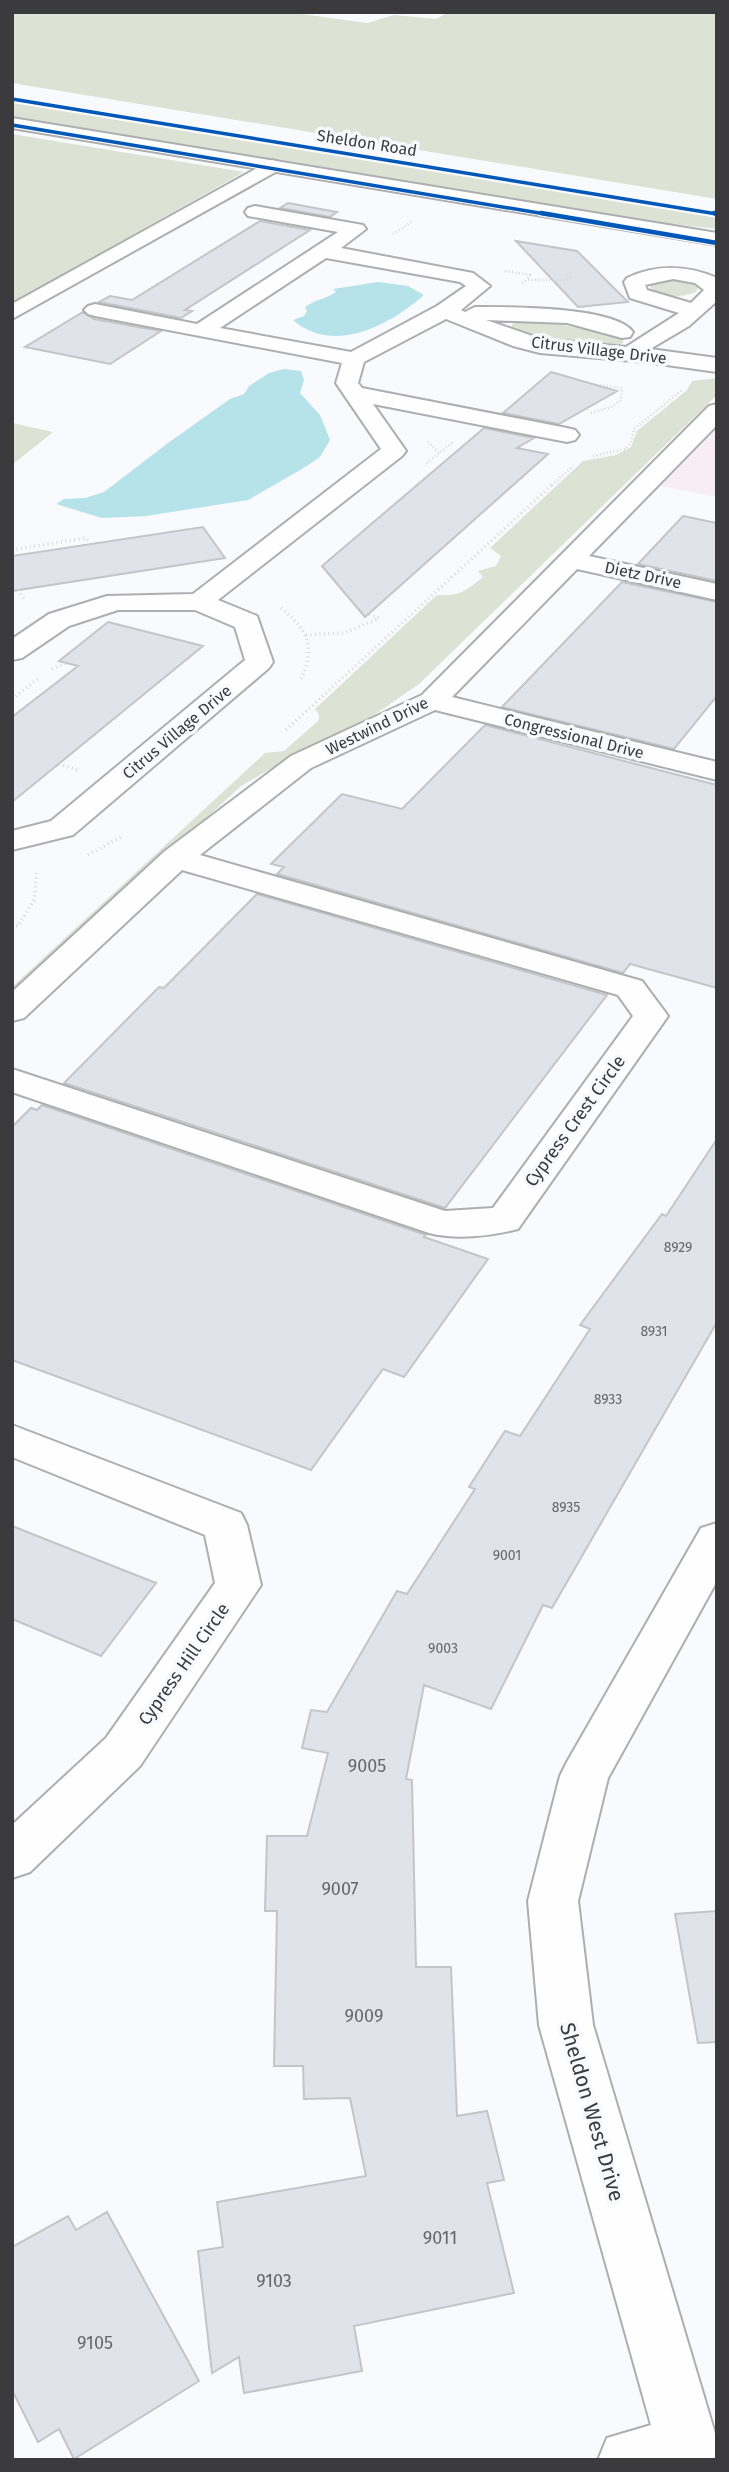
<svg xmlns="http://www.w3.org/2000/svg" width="729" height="2472" font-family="'Fira Sans',sans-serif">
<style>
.commercial{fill:#f7edf3}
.green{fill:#dce2d4}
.water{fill:#b6e2e9}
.building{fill:#e1e3eb;stroke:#c4c5c8;stroke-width:2}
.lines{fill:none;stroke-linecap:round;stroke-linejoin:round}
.minor-casing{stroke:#aeaeb1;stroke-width:4}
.major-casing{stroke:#aeaeb1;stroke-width:4}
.path-far1{stroke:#d7d7d9;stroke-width:2.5;stroke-dasharray:1 2.5;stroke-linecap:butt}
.path{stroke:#d7d7d9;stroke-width:3.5;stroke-dasharray:1 3.5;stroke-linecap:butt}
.minor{fill:#fefeff;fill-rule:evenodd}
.major{fill:#fefeff;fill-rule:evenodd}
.cycleway-far1-casing{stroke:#f8f9fe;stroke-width:5}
.cycleway-casing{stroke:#f8f9fe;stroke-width:7}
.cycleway-far1{stroke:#0057b8;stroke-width:3.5}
.cycleway{stroke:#0057b8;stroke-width:4.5}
.labels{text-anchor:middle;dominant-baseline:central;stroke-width:7;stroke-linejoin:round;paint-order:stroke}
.number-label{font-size:14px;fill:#66676b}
.far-street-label{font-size:16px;fill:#3b3b3e;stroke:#f8f9fe}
.street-label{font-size:18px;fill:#3b3b3e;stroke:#f8f9fe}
.near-number-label{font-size:18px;fill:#66676b}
.near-street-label{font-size:21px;fill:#3b3b3e;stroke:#f8f9fe}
</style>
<rect width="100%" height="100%" fill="#f9fafd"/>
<path class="commercial" d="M717,429V497L661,486Z"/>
<path class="green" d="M17,12H287L367,23L394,15L436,19L449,12H717V199L12,83V15Z
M12,103L717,218V229L636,220L12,117Z
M12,134L244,172L12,303Z
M670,279L686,281L698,287L697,291C684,298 661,299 650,287L653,283Z
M532,319L618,336L623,339V343L617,346C591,345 531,346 512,329V324Z
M717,378V395L419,684L374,715L301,751L241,786L12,997V987L265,753L284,751L319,720V715L315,709L437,595C460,597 467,590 483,577L478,571L496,566L501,556L490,548L583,461L616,455L631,447L637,431L687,390L692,381Z
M12,423L53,432L12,465Z"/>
<path class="water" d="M378,282L408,286L424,295C389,326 333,355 293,320L304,316L307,311L305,307C316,299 324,300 336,292L333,289Z
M284,369L301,371L304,380L300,393L320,415L330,440L320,457L302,469L248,500L146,516L102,518L56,504L64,499L85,498L104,492L168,443L230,399L244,394L249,386L269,373Z"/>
<path class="building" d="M288,203L337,212L330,217L280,208Z
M260,221L310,230L185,310L192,311L181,318L99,302L110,296L132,300Z
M516,241L577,251L628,302L578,307Z
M83,312L94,319L161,331L110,364L25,347Z
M551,372L617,391L559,424L503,413Z
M484,428L534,438L517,448L548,454L365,617L322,566Z
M683,516L717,523V581L638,564Z
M203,527L225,558L12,591V556Z
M622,582L717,602V696L674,749L502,707Z
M108,622L203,646L12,802V717L78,666L59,661Z
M485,725L717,785V988L630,964L623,973L277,874L284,867L271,864L342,794L402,809Z
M257,894L607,995L445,1208L64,1083L159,987L164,988Z
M42,1105L426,1235L424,1237L488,1259L404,1377L383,1369L311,1470L12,1360V1127L31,1108L37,1110Z
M717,1139V1322L552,1608L543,1605L491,1709L424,1685L406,1779L412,1780L416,1967H451L457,2116L487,2111L504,2180L487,2183L514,2293L354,2326L362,2371L244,2393L239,2357L212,2373L198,2251L223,2247L217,2202L366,2176L350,2098L304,2099L303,2066H274L277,1911H265L267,1836H307L328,1753L302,1748L311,1710L327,1712L397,1591L407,1594L475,1489L469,1487L505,1431L520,1436L590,1329L580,1325L662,1214L666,1216Z
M12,1526L156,1583L101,1656L12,1619Z
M717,1911V2042L698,2043L675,1914Z
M107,2212L199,2381L74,2459L59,2429L38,2442L12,2390V2247L68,2216L76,2230Z"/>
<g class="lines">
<defs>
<path id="minor" d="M272,160L279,162L281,166L279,170L12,319V304Z
M255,206L363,225L366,229L341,248L473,273L490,286L461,310L465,312L475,307C506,307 615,306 633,332L630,337L622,338L567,323L486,320L541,339L626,347L679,313L630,298L624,282L627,278C657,264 686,265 717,278V301L689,326L650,349L717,358V372L645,362L540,353L513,346L446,319L364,362L358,383L362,388L567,428L575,430L579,435L575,440L567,442L373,404L406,451L402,456L218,600L257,616L273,662L269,668L73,835L12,850V831L51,821L245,660L235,627L195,610H118L69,626L22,658L12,660V639L49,614L107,596L193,594L381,449L336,383L342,363L95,316L88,314L84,310L88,306L95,304L197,324L338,232L248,216L245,212L248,208ZM326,258L460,282L466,286L437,306L351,352L220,328ZM673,279L695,283L704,290L691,303L647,290L645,285Z
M717,404V425L589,556L717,584V600L577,569L452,697L717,762V780L435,710L311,768L200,855L642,981L668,1016L518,1229C491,1236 456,1240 429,1233L12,1092V1069L445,1211L493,1208L633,1016L618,995L182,870L24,1018L12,1021V992L165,851L291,756L422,695L709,406Z
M12,1425L241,1513L247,1525L261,1585L140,1766L30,1872L12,1878V1825L106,1738L215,1583L205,1535L12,1457Z
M717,1523V1581L608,1778L578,1901L593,2025L717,2440V2460H598L607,2438L651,2425L539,2025L528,1901L560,1776L567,1762L701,1528Z"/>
<path id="major" d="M12,118L717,233V245L12,128Z"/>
</defs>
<use href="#minor" class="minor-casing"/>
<use href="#major" class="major-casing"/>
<path class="path-far1" d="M393,234L413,221
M505,271L530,275L527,279
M522,283L527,280H564L571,277
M591,413L611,407L621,400L622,388L598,385
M428,442L439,453
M593,456L625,449L631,443L634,429L682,390
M427,463L453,442
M552,485L573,466"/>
<path class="path" d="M12,550L86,538L89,544
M18,590L25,601
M281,608C309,631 316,647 300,681
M306,635L344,633L379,618L369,614
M52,669L66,663
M12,699L39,678
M286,730L554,483
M59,764L78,770
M88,855L121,837
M12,924L18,926L34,900L37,870"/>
<use href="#minor" class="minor"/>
<use href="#major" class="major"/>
<defs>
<path id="cycleway-far1" d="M12,99L717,214
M12,125L551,215"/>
<path id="cycleway" d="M541,213L717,243
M714,213L717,214"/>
</defs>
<use href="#cycleway-far1" class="cycleway-far1-casing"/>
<use href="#cycleway" class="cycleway-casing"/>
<use href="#cycleway-far1" class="cycleway-far1"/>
<use href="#cycleway" class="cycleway"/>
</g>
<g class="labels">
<g class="number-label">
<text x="678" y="1247">8929</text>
<text x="654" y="1331">8931</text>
<text x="608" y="1399">8933</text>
<text x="566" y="1507">8935</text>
<text x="507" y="1555">9001</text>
<text x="443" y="1648">9003</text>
</g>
<g class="far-street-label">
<text transform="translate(367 143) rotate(9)">Sheldon Road</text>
<text transform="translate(599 350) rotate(7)">Citrus Village Drive</text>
<text transform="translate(643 575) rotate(12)">Dietz Drive</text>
<text transform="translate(377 726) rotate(-26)">Westwind Drive</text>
<text transform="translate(177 732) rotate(-40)">Citrus Village Drive</text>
<text transform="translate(574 736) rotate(14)">Congressional Drive</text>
</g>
<g class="street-label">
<text transform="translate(575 1121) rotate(-54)">Cypress Crest Circle</text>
<text transform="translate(184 1664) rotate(-55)">Cypress Hill Circle</text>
</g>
<g class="near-number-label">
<text x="367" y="1766">9005</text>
<text x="340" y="1889">9007</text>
<text x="364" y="2016">9009</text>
<text x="440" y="2238">9011</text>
<text x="274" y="2281">9103</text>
<text x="95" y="2343">9105</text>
</g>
<g class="near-street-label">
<text transform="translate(592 2112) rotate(74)">Sheldon West Drive</text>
</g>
</g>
<rect width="729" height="2472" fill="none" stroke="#3b3b3e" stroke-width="28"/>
</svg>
